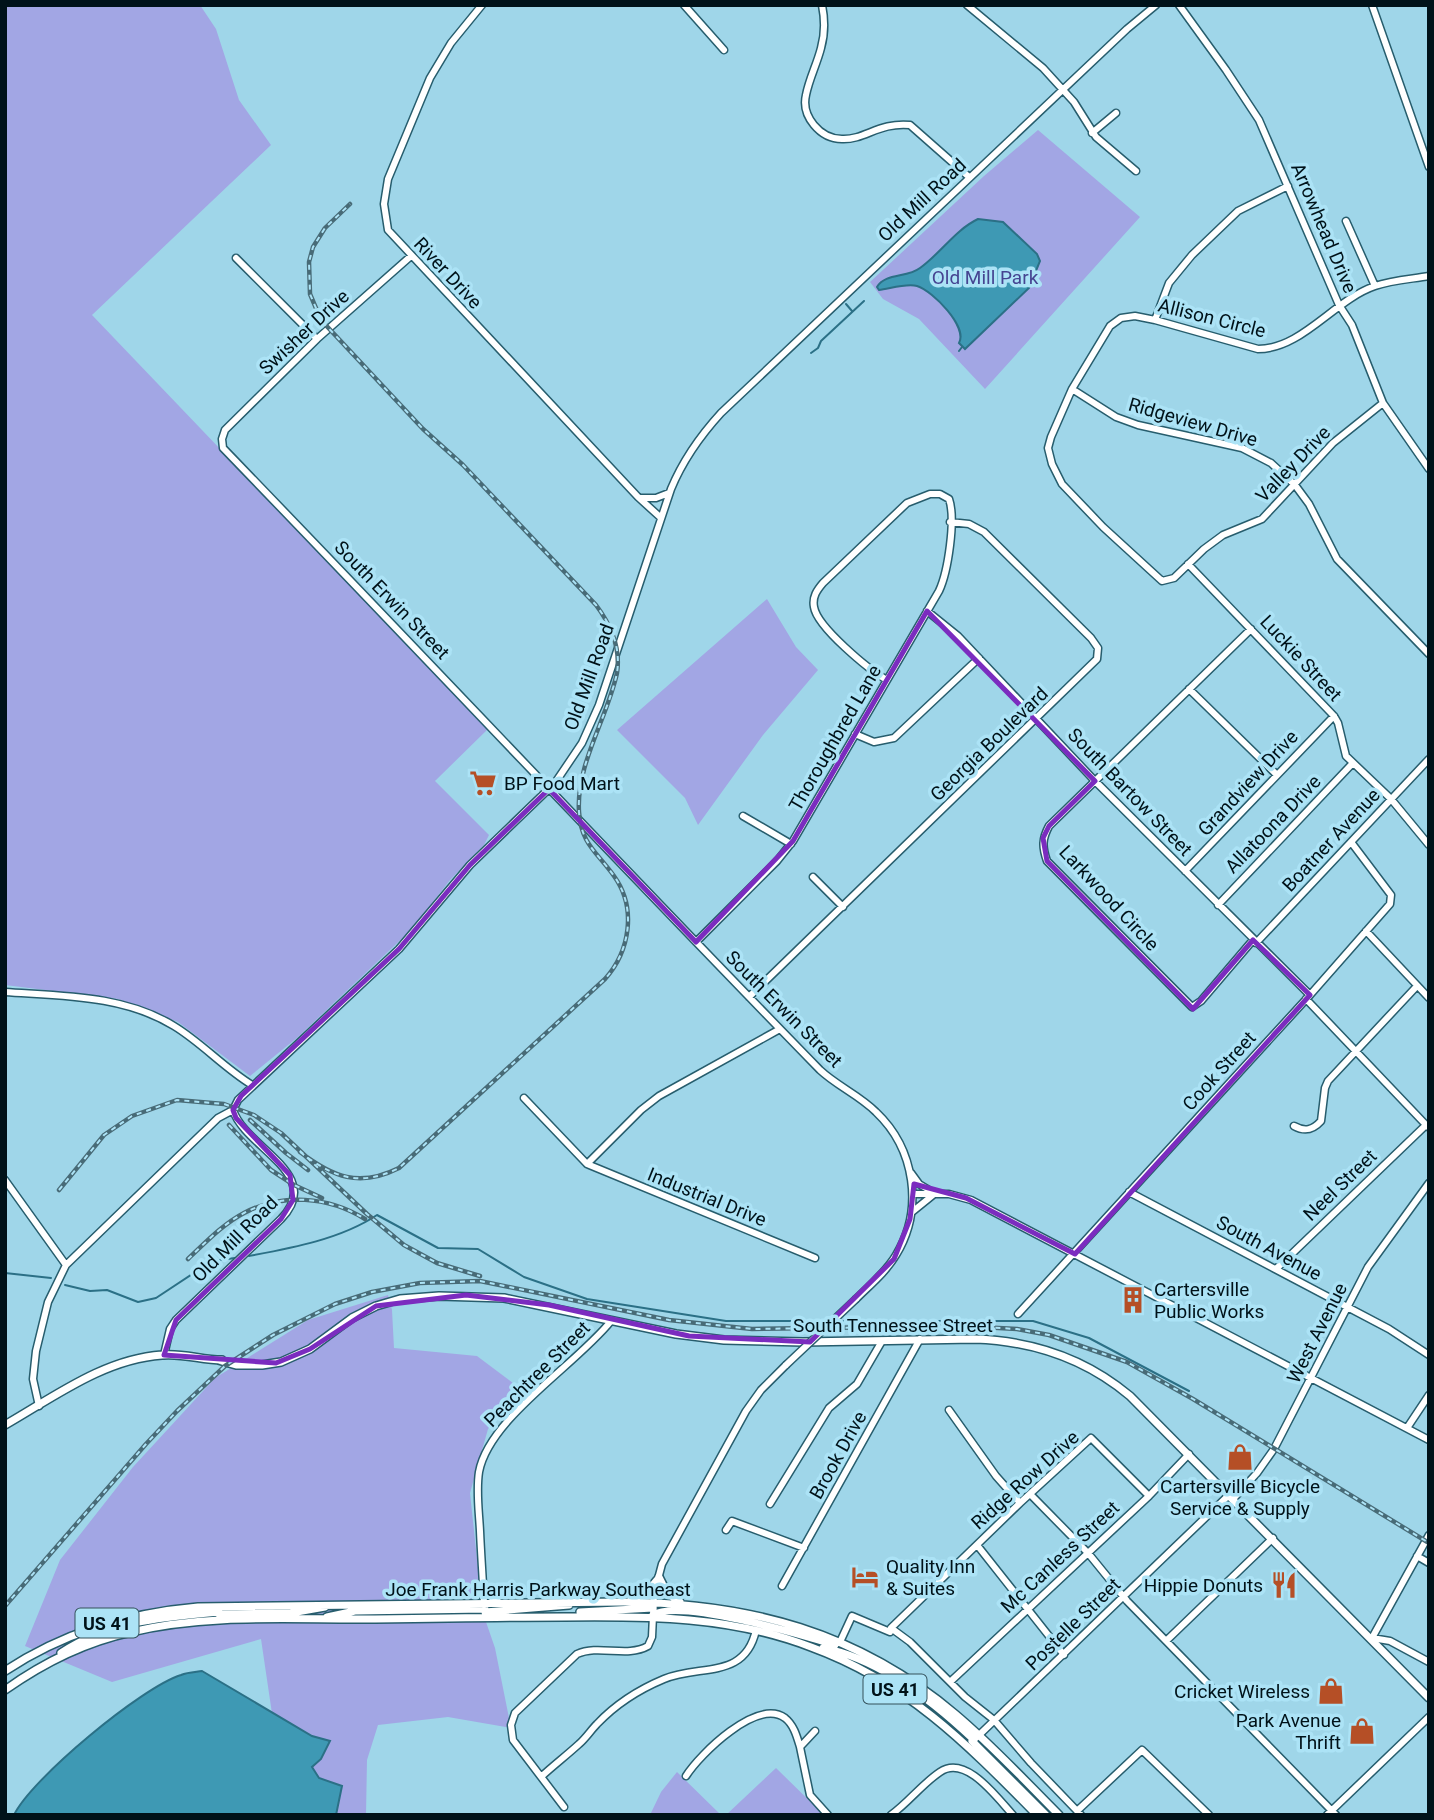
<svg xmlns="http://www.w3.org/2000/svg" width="1434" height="1820" font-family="Roboto,sans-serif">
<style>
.green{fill:#a2a6e4}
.water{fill:#3e99b4;stroke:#2b7086;stroke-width:2}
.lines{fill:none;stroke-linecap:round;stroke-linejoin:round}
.stream{stroke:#2b7086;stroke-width:2}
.minor-casing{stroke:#275d6d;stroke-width:9}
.major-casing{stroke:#275d6d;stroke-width:10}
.minor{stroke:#fff;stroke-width:6}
.major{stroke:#fff;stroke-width:7}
.rail-casing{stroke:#486b77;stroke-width:4.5}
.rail{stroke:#ace3f6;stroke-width:2;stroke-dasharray:5;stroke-linecap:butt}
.minor-bridge-casing{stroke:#275d6d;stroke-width:9;stroke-linecap:butt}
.minor-bridge{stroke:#fff;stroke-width:6}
.marked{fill:none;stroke:#7b2cbf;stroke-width:5;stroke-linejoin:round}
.labels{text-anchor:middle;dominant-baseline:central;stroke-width:7;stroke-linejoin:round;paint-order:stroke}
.shield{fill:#ace3f6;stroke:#34515b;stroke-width:2}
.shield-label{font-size:18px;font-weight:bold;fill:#001219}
.street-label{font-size:19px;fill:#001219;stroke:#ace3f6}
.park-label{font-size:19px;fill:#454491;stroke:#ace3f6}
.poi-label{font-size:19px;fill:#001219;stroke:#ace3f6;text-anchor:start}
</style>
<rect width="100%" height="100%" fill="#9fd6e9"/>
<path class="green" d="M5,5H200L216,29L239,100L271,145L92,315L488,729L435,781L489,835L484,845L450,880L411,930L298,1037L250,1076L178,1022L118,999L5,985Z
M1038,130L1140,217L985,389L919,319L883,299L870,282L984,176Z
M767,599L796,647L818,670L763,735L698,825L685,798L617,730Z
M388,1295L392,1310L394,1348L477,1356L521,1389L488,1429L470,1493L479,1578L476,1593L495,1648L511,1728L448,1717L378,1725L367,1760L366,1815H287L261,1639L112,1682L25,1646L60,1560L133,1467L215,1378L308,1320Z
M776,1768L824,1815H726Z
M677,1772L721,1815H650L661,1792Z"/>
<path class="water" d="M978,219L1003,222L1037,254L1040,261L1029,288L965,349L959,343C968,327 933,291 917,286C906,283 889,289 879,290L877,287C885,273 907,278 920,268C941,253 955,230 978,219Z
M202,1671L312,1736L330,1741L321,1759L312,1767L319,1778L342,1786L336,1815H14C31,1779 142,1687 181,1675C188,1672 196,1672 202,1671Z"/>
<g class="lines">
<path class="stream" d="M846,304L852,311
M959,351L962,347
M811,353L818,348L821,341L864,301
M249,1256C292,1248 341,1239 377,1215L438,1248L478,1249L524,1277L587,1299L726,1321H829
M5,1273L51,1278
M65,1285L90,1291L107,1290L138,1302L156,1298L212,1261L235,1258
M835,1321H1033L1089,1338L1189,1391"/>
<defs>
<path id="minor" d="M482,5L451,43L430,78L388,179L384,204L388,230L638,497L660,517
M684,5L724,50
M822,5C825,20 825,34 821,48C817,64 809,79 806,95C801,116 820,139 842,139C865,140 879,122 910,125L969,177
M967,5L1043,68L1074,102L1096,137L1136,171
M1179,5L1226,70L1259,120L1339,305L1352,325L1383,403L1429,469
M1372,5L1429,167
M1092,133L1116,113
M1346,221L1375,286
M411,256L317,339L225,430L222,439L223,448C423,655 619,864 820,1070C837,1086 859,1095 876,1112C915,1149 924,1209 896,1255C886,1272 870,1285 856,1299
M236,258L317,339
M1155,320L1169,283L1192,255L1238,211L1288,186
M1072,389L1116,417L1138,425L1242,448L1271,463L1295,485L1309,504L1337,559L1429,654
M1383,403L1333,443L1262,519L1223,535L1204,549L1174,578L1162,581L1103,527L1062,484L1052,464L1048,448L1051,437L1072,389L1110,326L1121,318L1135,316L1155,320L1258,349C1302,349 1334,300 1375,286C1392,280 1412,279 1429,276
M641,498H656L669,493
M1188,564L1334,716L1338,723L1346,756L1391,799L1429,845
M927,611L958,636L1095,781L1310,995
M1251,629L1049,826C1042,839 1042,847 1047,861L1192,1007L1201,1001L1253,940
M1189,689L1276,774
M855,734L874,742L894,738L979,658
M743,816L791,844
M1185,871L1334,716
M813,877L843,907
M1218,905L1352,764
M1366,931L1429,998
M696,942L777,861L793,841L939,591C948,572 956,519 949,499L940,494H930L907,503L823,583C817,590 812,597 814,607C817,627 869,670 887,680
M1256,943L1429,759
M5,992C62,996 124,995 174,1026C202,1043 224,1068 252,1085
M749,997L1097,659L1098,648L1091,638L984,532L969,524L950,522
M1306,999L1428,1127
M524,1098L587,1164L815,1258
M1294,1126C1305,1132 1313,1130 1321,1121L1325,1088L1328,1081L1417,986
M587,1164L641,1110L659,1096L780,1029
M911,1173L919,1184L934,1193
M5,1180L66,1265
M1129,1192L1389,1329L1429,1355
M913,1194H949L971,1200L1429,1440
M912,1212L933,1195
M1276,1269L1426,1125
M1018,1314L1310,995L1390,904L1391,895L1351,842
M164,1355L170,1329L176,1320L281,1219C325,1174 245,1148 233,1110L238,1100L399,949L470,865L555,783L582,743L599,705L671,489C683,460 700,436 721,413L1127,29L1156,5
M39,1406L33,1379L36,1351L48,1302L66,1265L218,1118L233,1110
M949,1410L996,1476L1020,1503
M1407,1428L1429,1395
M1030,1494L1088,1553L1127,1601L1336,1815
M1234,1498L1257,1473L1274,1449L1368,1267L1429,1183
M770,1504L829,1408L857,1384L882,1341
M726,1530L732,1521L804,1548
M1429,1535L1372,1638L1390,1641L1429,1662
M977,1545L1064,1655
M1417,1556L1429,1563
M782,1586L920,1339
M484,1605C483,1580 481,1555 480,1531C479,1511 476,1491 479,1472C489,1418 576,1365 611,1321
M891,1628L1020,1503L1091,1438L1149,1496
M1166,1641L1273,1538
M840,1642L852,1616L890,1632L891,1628L910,1642L965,1697L994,1720L1031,1763L1081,1815
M950,1682L1149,1496L1189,1454
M815,1731L800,1747L810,1795L828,1815
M977,1737L1230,1494
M542,1776C554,1765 567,1755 579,1744C586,1738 591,1730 597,1724C615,1705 640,1689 664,1679C700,1664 745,1680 756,1630
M686,1776C700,1754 757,1698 785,1718C794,1725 797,1737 800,1747
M564,1807L513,1740L511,1725L515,1713L577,1654C599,1644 627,1658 648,1646L652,1637L654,1594L662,1564L746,1411L761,1390L786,1365
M1077,1811L1142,1750L1209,1815
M891,1815C909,1802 922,1784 940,1772C966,1754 997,1798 1013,1815
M1327,1815L1429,1717"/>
<path id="major" d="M218,1360L236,1365H262L281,1362L310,1349L352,1318L376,1306L400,1299L439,1296L504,1298L676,1334L724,1340L803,1342L975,1339C1033,1341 1086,1359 1130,1396L1429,1698
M5,1425C54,1397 104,1359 162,1355C183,1353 202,1360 222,1360
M659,1577L667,1593L680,1602
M483,1590L497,1601
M631,1600L647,1592L657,1580
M485,1612L569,1605
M580,1612L653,1608
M219,1614L291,1613L325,1607
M653,1615C679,1598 803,1635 835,1645
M327,1617L355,1611L485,1609
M823,1648C880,1659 933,1701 974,1740
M61,1653C109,1621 164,1617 219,1612
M5,1671C64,1632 128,1613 198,1607L623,1602C749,1603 858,1632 955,1714C992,1745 1025,1781 1059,1815
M5,1690C43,1663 85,1642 131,1632C210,1613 294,1620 375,1619C438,1618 501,1617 564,1617C649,1616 731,1616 811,1647C907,1682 967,1744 1037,1815
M972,1741L1046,1815"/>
</defs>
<use href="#minor" class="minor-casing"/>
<use href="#major" class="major-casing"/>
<use href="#minor" class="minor"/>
<use href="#major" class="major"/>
<defs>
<path id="rail" d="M250,1120L286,1153L308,1170
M229,1125L271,1170L294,1185L322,1198
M300,1152C333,1177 359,1188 399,1168L605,979C630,951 637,908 614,876C597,852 581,844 579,812C576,764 607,719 617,673C621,647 611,625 596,605L463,465L423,429L321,320L310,294L309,262L313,247L325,228L350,204
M59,1190L104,1135L132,1116L177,1100L224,1104L254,1115L281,1133L367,1214L404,1245L437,1263L480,1276
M188,1259C205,1243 223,1224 244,1213C282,1193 328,1196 365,1219
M5,1606L146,1444L177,1411L225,1366L273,1335L335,1304L372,1292L420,1283L480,1281L669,1320L752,1329L962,1326L1017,1329L1049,1335L1127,1362L1193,1399L1429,1543"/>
</defs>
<use href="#rail" class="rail-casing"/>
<use href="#rail" class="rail"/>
<defs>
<path id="minor-bridge" d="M786,1365L856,1299"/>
</defs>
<use href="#minor-bridge" class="minor-bridge-casing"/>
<use href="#minor-bridge" class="minor-bridge"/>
</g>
<path class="marked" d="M927,611L1095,781L1049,826L1043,838L1047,861L1193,1009L1253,940L1310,995L1075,1254L966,1198L914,1184L910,1219L894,1259L810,1342L689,1336L549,1305L466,1295L376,1306L310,1349L276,1363L164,1355L176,1320L281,1219L293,1200L290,1175L236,1118L233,1110L241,1096L399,949L470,865L549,789L696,942L793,841Z"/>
<defs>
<symbol id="supermarket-bare" viewBox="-9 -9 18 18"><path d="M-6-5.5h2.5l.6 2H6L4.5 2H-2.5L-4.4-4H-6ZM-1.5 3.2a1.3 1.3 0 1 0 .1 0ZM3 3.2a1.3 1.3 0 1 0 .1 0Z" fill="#b54f26" stroke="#ace3f6" stroke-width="2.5" paint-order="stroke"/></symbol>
<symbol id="building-bare" viewBox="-9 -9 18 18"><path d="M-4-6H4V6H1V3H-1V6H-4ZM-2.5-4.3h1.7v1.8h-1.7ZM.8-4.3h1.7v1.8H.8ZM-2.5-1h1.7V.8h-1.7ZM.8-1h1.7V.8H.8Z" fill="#b54f26" stroke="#ace3f6" stroke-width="2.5" paint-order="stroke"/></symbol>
<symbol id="shop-bare" viewBox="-9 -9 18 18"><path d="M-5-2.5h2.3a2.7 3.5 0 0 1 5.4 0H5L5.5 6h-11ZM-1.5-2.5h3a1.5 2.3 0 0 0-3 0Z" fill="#b54f26" stroke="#ace3f6" stroke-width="2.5" paint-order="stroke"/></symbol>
<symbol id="hotel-bare" viewBox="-9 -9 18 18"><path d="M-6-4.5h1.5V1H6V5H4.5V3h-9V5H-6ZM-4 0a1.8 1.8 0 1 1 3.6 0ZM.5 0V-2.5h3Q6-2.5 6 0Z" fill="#b54f26" stroke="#ace3f6" stroke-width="2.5" paint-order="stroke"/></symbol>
<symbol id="restaurant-bare" viewBox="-9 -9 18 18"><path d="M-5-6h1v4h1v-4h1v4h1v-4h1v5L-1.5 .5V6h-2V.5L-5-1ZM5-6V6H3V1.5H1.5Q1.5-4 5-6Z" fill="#b54f26" stroke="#ace3f6" stroke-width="2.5" paint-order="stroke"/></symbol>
</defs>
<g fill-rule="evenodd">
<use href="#supermarket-bare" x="464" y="764" width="38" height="38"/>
<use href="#building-bare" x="1114" y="1281" width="38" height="38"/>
<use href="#shop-bare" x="1221" y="1438" width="38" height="38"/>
<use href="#hotel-bare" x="846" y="1558" width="38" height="38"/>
<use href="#restaurant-bare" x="1265" y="1566" width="38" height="38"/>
<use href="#shop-bare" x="1312" y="1672" width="38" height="38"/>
<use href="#shop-bare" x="1343" y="1712" width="38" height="38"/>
</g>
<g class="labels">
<g class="shield">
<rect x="75.5" y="1608.5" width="63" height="29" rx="5"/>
<rect x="863.5" y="1674.5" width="63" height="29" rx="5"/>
</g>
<g class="shield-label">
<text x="107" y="1623">US 41</text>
<text x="895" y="1689">US 41</text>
</g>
<g class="street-label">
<text transform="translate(922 200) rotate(-43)">Old Mill Road</text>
<text transform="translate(1324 228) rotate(67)">Arrowhead Drive</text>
<text transform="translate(448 273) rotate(47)">River Drive</text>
<text transform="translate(1212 318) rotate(14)">Allison Circle</text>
<text transform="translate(304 332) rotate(-43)">Swisher Drive</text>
<text transform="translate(1193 422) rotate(16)">Ridgeview Drive</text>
<text transform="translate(1293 464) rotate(-46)">Valley Drive</text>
<text transform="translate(392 600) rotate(46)">South Erwin Street</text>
<text transform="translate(1301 658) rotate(47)">Luckie Street</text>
<text transform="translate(589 677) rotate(-70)">Old Mill Road</text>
<text transform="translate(835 738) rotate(-60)">Thoroughbred Lane</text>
<text transform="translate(989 744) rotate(-44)">Georgia Boulevard</text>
<text transform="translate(1248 783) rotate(-47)">Grandview Drive</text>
<text transform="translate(1130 792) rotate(46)">South Bartow Street</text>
<text transform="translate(1273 824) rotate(-46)">Allatoona Drive</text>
<text transform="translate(1331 840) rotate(-47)">Boatner Avenue</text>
<text transform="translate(1109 898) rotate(47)">Larkwood Circle</text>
<text transform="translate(784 1009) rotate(45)">South Erwin Street</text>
<text transform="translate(1219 1071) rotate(-48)">Cook Street</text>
<text transform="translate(1340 1185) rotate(-44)">Neel Street</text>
<text transform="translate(707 1197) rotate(22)">Industrial Drive</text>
<text transform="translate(235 1239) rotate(-45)">Old Mill Road</text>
<text transform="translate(1269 1248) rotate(28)">South Avenue</text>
<text x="893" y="1325">South Tennessee Street</text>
<text transform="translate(1317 1333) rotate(-63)">West Avenue</text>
<text transform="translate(537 1374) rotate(-45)">Peachtree Street</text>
<text transform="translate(838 1455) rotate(-61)">Brook Drive</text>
<text transform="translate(1025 1480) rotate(-42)">Ridge Row Drive</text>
<text transform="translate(1060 1557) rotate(-43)">Mc Canless Street</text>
<text x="538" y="1589">Joe Frank Harris Parkway Southeast</text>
<text transform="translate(1073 1624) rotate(-44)">Postelle Street</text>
</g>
<g class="park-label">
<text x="985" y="277">Old Mill Park</text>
</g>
<g class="poi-label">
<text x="504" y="783">BP Food Mart</text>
<text x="1154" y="1289">Cartersville<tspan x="1154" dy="22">Public Works</tspan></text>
<text x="1240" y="1486" text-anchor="middle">Cartersville Bicycle<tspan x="1240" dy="22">Service &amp; Supply</tspan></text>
<text x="886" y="1566">Quality Inn<tspan x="886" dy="22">&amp; Suites</tspan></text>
<text x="1263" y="1585" text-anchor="end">Hippie Donuts</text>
<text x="1310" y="1691" text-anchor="end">Cricket Wireless</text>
<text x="1341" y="1720" text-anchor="end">Park Avenue<tspan x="1341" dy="22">Thrift</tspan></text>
</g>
</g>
<rect width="1434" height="1820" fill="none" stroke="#001219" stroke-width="14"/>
</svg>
